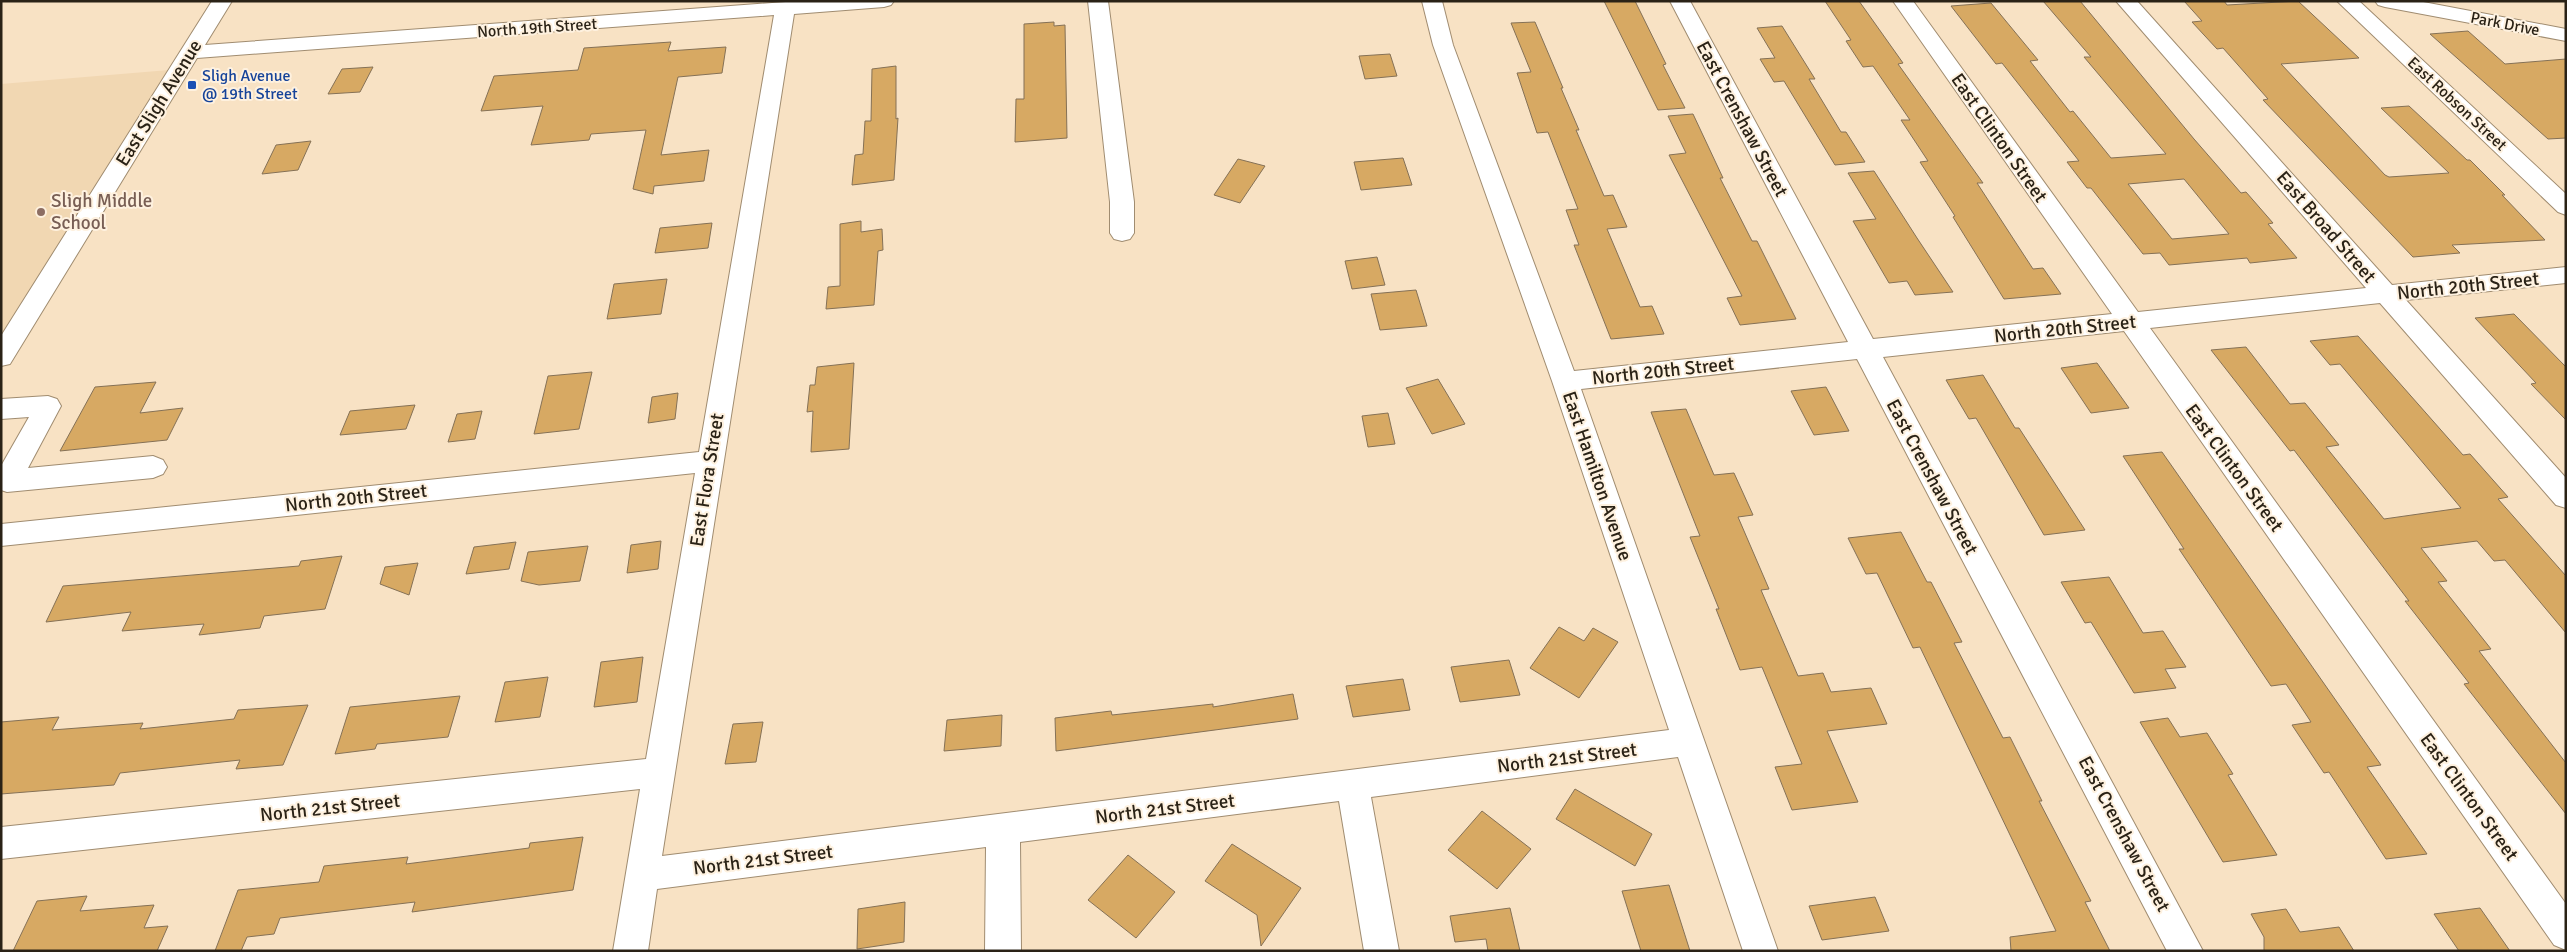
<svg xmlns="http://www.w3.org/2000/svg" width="2567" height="952" font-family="Signika,sans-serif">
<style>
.built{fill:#f1d7b2}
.building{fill:#d7a963;stroke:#857156;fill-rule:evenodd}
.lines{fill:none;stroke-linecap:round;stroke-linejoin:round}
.minor-casing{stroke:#a08c70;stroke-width:2}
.minor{fill:#fff;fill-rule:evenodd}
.transit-dot{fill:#1a4fb4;stroke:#fef1df;stroke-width:2}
.education-dot{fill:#8d6e63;stroke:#fef1df;stroke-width:2}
.labels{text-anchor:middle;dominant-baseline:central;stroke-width:4;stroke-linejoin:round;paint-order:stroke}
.far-street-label{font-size:16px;fill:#2a2216;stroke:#fef1df}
.far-transit-label{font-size:16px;fill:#164399;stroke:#fef1df;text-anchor:start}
.street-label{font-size:19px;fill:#2a2216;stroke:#fef1df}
.education-label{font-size:19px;fill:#785e54;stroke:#fef1df;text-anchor:start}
</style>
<rect width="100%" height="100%" fill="#f8e2c4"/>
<path class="built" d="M169,70L1,341V84Z"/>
<path class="building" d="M1604,1H1635L1666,64L1663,65L1685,108L1658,110Z
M1825,1H1859L1903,63L1898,64L1983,183H1977L2033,269L2043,268L2061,294L2004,299L1953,217L1955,216L1920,162L1928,161L1901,120H1910L1873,66L1863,67L1846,41L1851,40Z
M2043,1H2080L2194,139L2241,193L2246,192L2273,223L2268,224L2297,258L2250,263L2247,258L2169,265L2160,253L2143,254L2091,188H2087L2067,162L2079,161L2002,63L1996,64L1951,6L1991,3L2038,60L2030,61L2070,112L2073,111L2111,158L2166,154L2084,57H2091ZM2184,179L2229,234L2172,239L2128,184Z
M2184,1H2224L2227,5L2298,1L2359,58L2281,64L2385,175L2389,177L2449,173L2381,108L2409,106L2467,160H2470L2505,195H2502L2545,240L2452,245L2460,253L2413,257L2263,100L2268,99L2223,48L2217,49L2192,22L2202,21Z
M1054,22V26L1065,25L1067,138L1015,142L1016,99H1024V24Z
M1535,22L1563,88H1561L1579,130H1576L1604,196L1613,195L1627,227L1607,229L1640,307L1652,306L1664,334L1611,339L1574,245H1579L1566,210L1578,209L1548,132L1537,133L1517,73L1531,72L1511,23Z
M1782,26L1815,79H1809L1841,132H1846L1865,162L1835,165L1784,81L1774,82L1760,59L1775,58L1757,28Z
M2468,31L2505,64L2566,59V138L2548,139L2430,34Z
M671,42L668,51L726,47L722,73L678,77L661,155L709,150L704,181L654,186L653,194L633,189L646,130L591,134L589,140L531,145L543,106L481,111L494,76L578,70L584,48Z
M1390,54L1397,76L1365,79L1359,56Z
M896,66V119L898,118L894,180L852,185L855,155L863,154L865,121H871L872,69Z
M373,67L360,92L328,94L342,69Z
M1693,114L1723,178H1720L1752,241H1757L1796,319L1740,325L1727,298L1742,296L1669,155L1686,153L1668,116Z
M311,141L298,170L262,174L276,145Z
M1403,158L1412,185L1361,190L1354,162Z
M1238,159L1265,166L1240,203L1214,195Z
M1874,171L1917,238L1953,292L1915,295L1907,281L1889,283L1853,221L1876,219L1848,173Z
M861,221V232L882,229L883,250L878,251L874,305L826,309L828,287L840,286V224Z
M712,223L708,248L655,253L660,228Z
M1377,257L1385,285L1352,289L1345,261Z
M667,279L661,314L607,319L614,284Z
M1416,290L1427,326L1380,330L1371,294Z
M2514,314L2566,367V420L2531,384L2536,383L2475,318Z
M2358,336L2463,455L2470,454L2508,497L2498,499L2566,576V633L2505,560L2494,561L2477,541L2421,548L2447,581L2438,582L2491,649L2479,651L2566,763V814L2464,684L2469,683L2405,601H2409L2294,450L2290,451L2211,350L2246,347L2290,404L2305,403L2339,445L2326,447L2384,519L2461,508L2340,364L2330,365L2310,341Z
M854,363L849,449L811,452L813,411L807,412L810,385H815L817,367Z
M2097,363L2129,408L2091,413L2061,368Z
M592,372L579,429L534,434L548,376Z
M1983,375L2015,428H2019L2085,530L2044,535L1976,418L1969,419L1946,380Z
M1438,379L1465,424L1432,434L1406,388Z
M156,382L140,413L183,408L167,440L60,451L95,387Z
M1826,387L1849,431L1814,435L1791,391Z
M678,393L675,419L648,423L652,397Z
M415,405L406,429L340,435L350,411Z
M1686,409L1714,475L1734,473L1753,515L1738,517L1769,589L1761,590L1798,676L1823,673L1831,692L1871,688L1887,724L1827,731L1858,802L1792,810L1775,767L1802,764L1762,667L1740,670L1716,609H1719L1690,537L1700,536L1651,412Z
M482,411L475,439L448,442L457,414Z
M1388,413L1395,444L1368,447L1362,416Z
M2162,452L2381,765L2367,767L2427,854L2386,859L2329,772L2324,773L2292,725L2311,722L2286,684L2271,686L2179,549H2184L2123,456Z
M1901,532L1927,582H1931L1962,642L1954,643L2003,738L2010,737L2042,801H2039L2091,901L2085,902L2110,951H2011L2010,937L2056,931L1920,647L1913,648L1877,573L1866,574L1848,538Z
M661,541L658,569L627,573L631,545Z
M516,542L509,569L466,574L474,547Z
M588,546L580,581L539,585L521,581L528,552Z
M342,556L325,609L264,616L260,628L199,635L204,624L122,631L131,612L46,622L63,586L299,566L301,561Z
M418,563L409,595L380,584L385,567Z
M2109,577L2143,633L2163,631L2186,667L2165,669L2176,688L2134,693L2091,622L2085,623L2061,582Z
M1559,627L1584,641L1593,628L1618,642L1579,698L1530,668Z
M643,657L637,702L594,707L601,662Z
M1509,660L1520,695L1460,702L1451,667Z
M548,677L540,717L495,722L505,682Z
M1403,679L1410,710L1353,717L1346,686Z
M1293,694L1298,719L1056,751L1055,718L1111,711L1112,715L1213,704V707Z
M460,696L448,737L377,744L375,749L335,754L350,707Z
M308,705L283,765L236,769L240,760L120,773L114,785L1,794V722L59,717L52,730L143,723L140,729L234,719L238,710Z
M1002,715L1001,746L944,751L947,720Z
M2168,718L2180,737L2207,733L2233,774L2228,775L2277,855L2223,862L2140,722Z
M763,722L756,762L725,764L733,724Z
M1575,789L1652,834L1635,866L1556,819Z
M1482,811L1531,849L1497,889L1448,850Z
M583,837L573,890L412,912L415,902L280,918L274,934L247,937L241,951H215L238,890L319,882L324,866L408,857L406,864L529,848L530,843Z
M1232,844L1301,888L1261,946L1257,915L1205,881Z
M1128,855L1175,892L1136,938L1088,900Z
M1669,885L1690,951H1641L1622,891Z
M87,896L80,911L154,905L144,928L168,926L157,951H13L37,901Z
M1875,897L1889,931L1822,940L1809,906Z
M905,902L904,942L857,949L858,909Z
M1510,908L1520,951H1488L1486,939L1455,942L1450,916Z
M2480,908L2510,951H2459L2434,914Z
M2286,909L2300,932L2339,927L2354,951H2264V937L2251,914Z"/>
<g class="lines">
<defs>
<path id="minor" d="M212,1H232L205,45L799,1H894L891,5L884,7L794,14L662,856L1669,730L1552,381L1433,45L1422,1H1442L1453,45L1574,371L1848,342L1670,1H1690L1873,339L2112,314L1893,1H1913L2138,312L2366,288L2116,1H2137L2392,285L2566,267V283L2406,300L2566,478V508L2556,505L2380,303L2150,328L2566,904V950L2554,945L2124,331L1883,357L2203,951H2167L1857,359L1581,389L1778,951H1743L1678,757L1371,797L1399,951H1364L1339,801L1020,842L1021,951H985L986,847L657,889L648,951H613L640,789L1,859V827L646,759L695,473L1,546V524L699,452L774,15L197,58L10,364L1,366V336Z
M1088,1H1108L1134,202V233L1130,239L1122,241L1114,239L1110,233V202Z
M2337,1H2359L2566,194V215L2558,212Z
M2375,1H2418L2566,29V41L2385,7L2378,5Z
M48,396L57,399L61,406L28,468L153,456L163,460L167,467L163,474L153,478L7,492L1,490V466L29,417L1,419V399Z"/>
</defs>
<use href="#minor" class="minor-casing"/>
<use href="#minor" class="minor"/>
</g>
<rect class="transit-dot" x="187" y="80" width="10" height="10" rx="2.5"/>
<circle class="education-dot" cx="41" cy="212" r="5"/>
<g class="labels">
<g class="far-street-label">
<text transform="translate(2505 24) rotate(11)">Park Drive</text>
<text transform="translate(537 28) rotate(-4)">North 19th Street</text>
<text transform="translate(2457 104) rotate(43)">East Robson Street</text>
</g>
<g class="far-transit-label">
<text x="202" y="76">Sligh Avenue<tspan x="202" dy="18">@ 19th Street</tspan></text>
</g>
<g class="street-label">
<text transform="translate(159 103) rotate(-58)">East Sligh Avenue</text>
<text transform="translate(1742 119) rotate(62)">East Crenshaw Street</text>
<text transform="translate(1999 138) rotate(55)">East Clinton Street</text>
<text transform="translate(2326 227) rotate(49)">East Broad Street</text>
<text transform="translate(2468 286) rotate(-6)">North 20th Street</text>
<text transform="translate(2065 329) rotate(-6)">North 20th Street</text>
<text transform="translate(1663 371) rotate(-6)">North 20th Street</text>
<text transform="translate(2234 468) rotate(54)">East Clinton Street</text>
<text transform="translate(1597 476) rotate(71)">East Hamilton Avenue</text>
<text transform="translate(1932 477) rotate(62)">East Crenshaw Street</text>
<text transform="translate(707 480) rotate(-81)">East Flora Street</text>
<text transform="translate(356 498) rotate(-6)">North 20th Street</text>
<text transform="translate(1567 758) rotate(-7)">North 21st Street</text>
<text transform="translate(2469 797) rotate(54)">East Clinton Street</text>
<text transform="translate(330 808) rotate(-6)">North 21st Street</text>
<text transform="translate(1165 809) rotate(-7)">North 21st Street</text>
<text transform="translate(2124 834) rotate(62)">East Crenshaw Street</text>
<text transform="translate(763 860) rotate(-7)">North 21st Street</text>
</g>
<g class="education-label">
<text x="51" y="201">Sligh Middle<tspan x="51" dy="22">School</tspan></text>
</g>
</g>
<rect width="2567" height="952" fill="none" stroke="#2a2216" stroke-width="5"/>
</svg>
